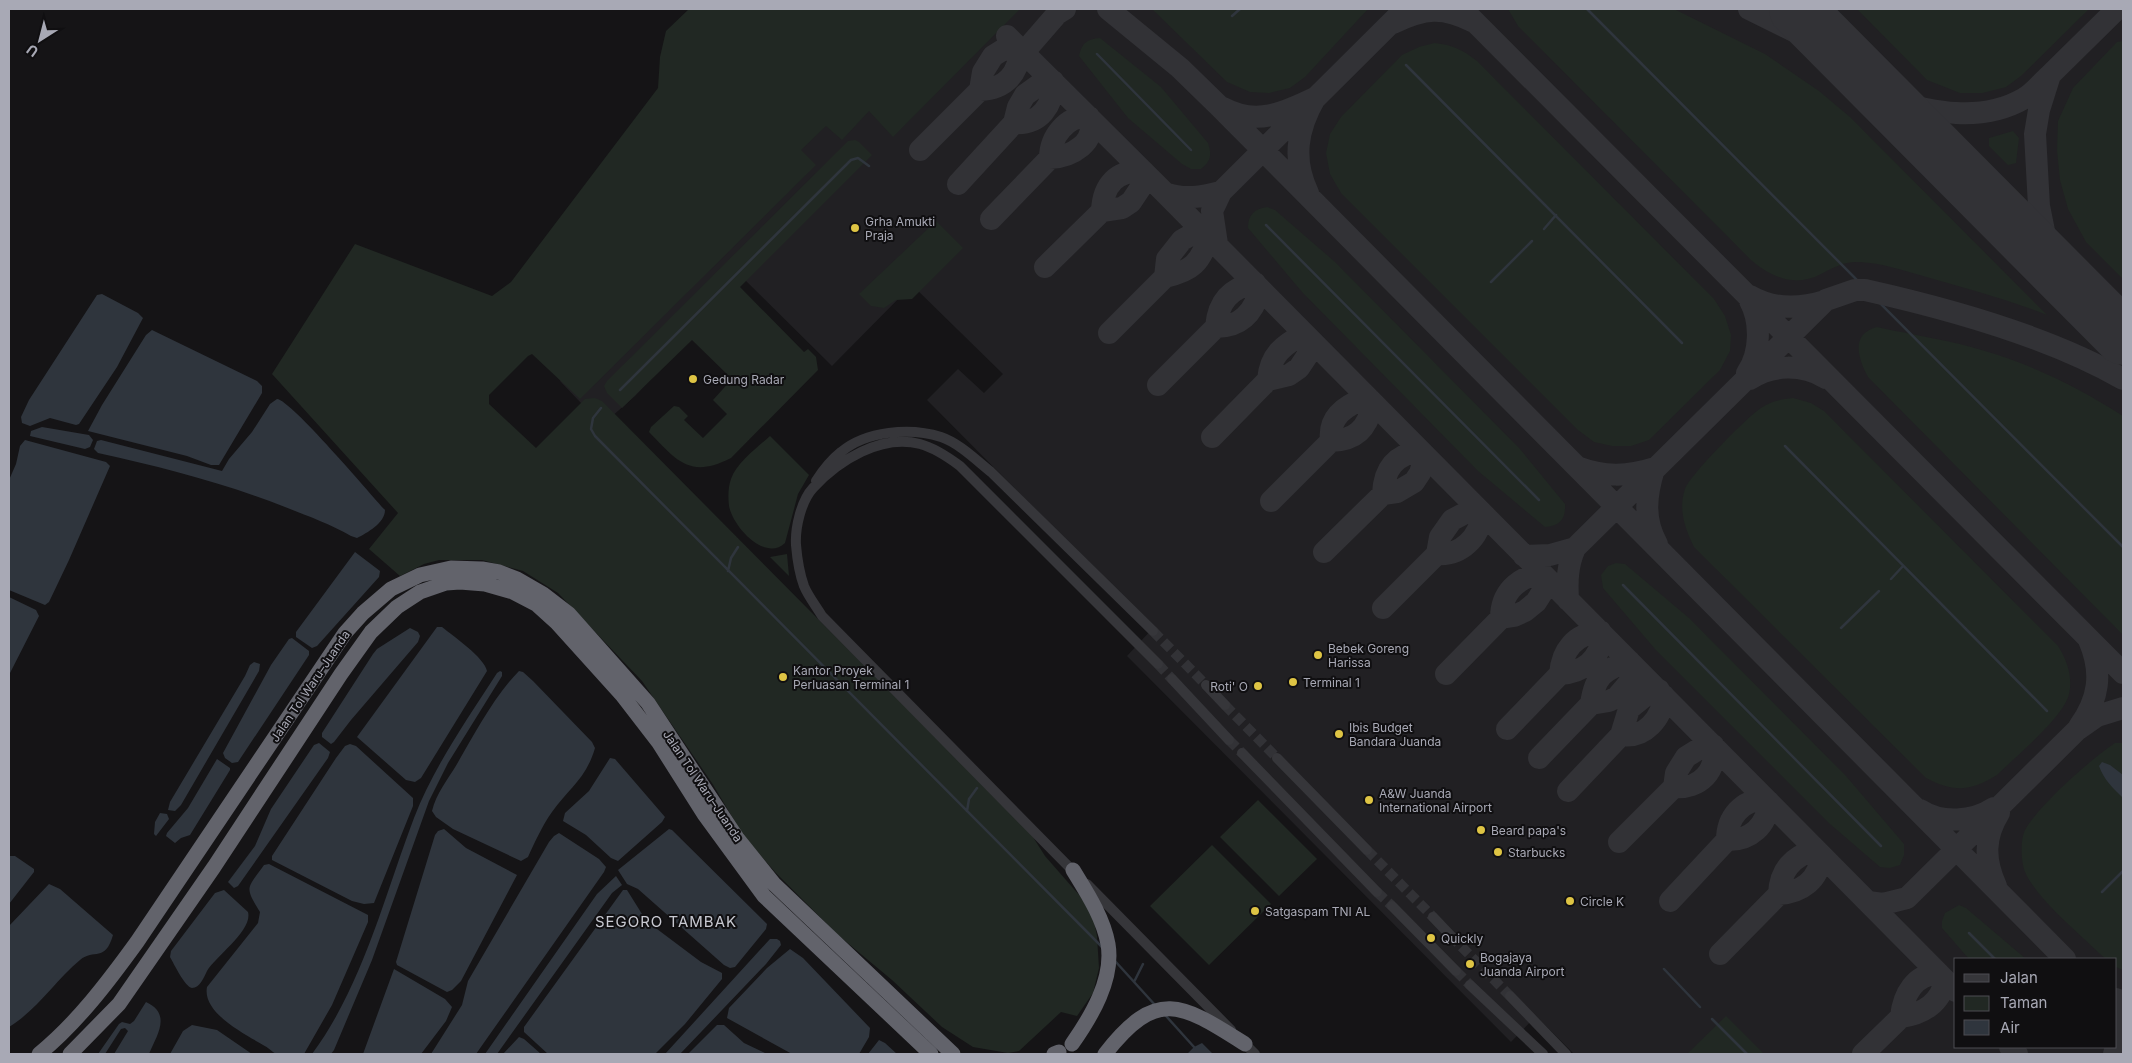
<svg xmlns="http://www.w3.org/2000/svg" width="2132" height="1063" font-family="Inter,sans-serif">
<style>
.built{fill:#212023;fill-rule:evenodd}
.green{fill:#212823}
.water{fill:#2f353d}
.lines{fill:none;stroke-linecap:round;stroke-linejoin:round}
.stream{stroke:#2f353d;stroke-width:2.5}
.taxiway{stroke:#323236;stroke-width:22}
.runway{stroke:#323236;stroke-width:56}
.tertiary-tunnel{stroke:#323236;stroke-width:10;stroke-dasharray:10 5;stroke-linecap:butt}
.tertiary{stroke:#36363a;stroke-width:10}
.motorway{stroke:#62636b;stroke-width:15}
.poi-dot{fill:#dec444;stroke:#100f11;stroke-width:2}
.labels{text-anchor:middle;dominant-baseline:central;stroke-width:4;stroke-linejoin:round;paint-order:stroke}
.poi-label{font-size:12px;fill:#a8a9b5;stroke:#100f11;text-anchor:start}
.street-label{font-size:12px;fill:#a8a9b5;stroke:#100f11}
.quarter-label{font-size:15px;letter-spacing:1px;fill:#c8c9d1;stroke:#100f11}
</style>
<rect width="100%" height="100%" fill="#151416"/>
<path class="built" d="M829,9H2123V1054H1574L1536,1016L1511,1042L1127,656L1153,628L927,400L958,369L984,393L1003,374L912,285L832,366L745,280L635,396L602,425L560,381L694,247ZM1956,959H2116V1047H1956Z"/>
<path class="green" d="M689,9H1020L893,137L869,111L842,140L826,126L801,150L816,165L580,399L532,354L528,356L489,395V404L536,448L585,399L595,398L602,401L1031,834L1045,856L1080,896L1093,917L1097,936L1099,968L1093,993L1077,1016L1061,1012L1019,1051L1008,1053L973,1047L942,1027L892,980L838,935L775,872L743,835L712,783L642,681L558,593L523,571L482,560H439L424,564L400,576L369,549L398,513L272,374L355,244L492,296L511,282L658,88L660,57L666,31Z
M1152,9H1368L1305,77L1290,88L1269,93L1250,92L1227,82Z
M1508,9H1674L1765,54L1819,91L1850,117L2047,315C2006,299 1965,288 1923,276C1902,270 1881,263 1860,262C1845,261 1834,267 1821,274C1795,288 1771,277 1751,260L1518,26Z
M1857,9H2089L2021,76L2006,87L1982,93H1960L1927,80Z
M1100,38L1161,87L1208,143C1212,155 1211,161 1201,169H1191L1182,164L1128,118L1079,56C1082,43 1087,39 1100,38Z
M2123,41V279L2086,242L2068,209L2060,180L2057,150L2058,121L2073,88L2117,42Z
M1435,43C1453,45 1463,50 1477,61L1714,299L1725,316L1731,335L1730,351L1720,370L1649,440L1631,446H1612L1594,442L1578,430L1341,193L1330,174L1326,153L1330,134L1341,117L1402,55L1419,47Z
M2013,131L2019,138L2016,163L2008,165L1989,146V138Z
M855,140L859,142L872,155L740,287L804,352L808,349L816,357L818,370L731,458C690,479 677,461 649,432L651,427L674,406L679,407L688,416L684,420L703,438L727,414L713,400L732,379L692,340L622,408L607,393L604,386L607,381L848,141Z
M1267,207L1275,210L1335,262L1520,449L1565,504C1566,519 1560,526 1545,527L1478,471L1302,292L1248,228C1248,215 1254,209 1267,207Z
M936,221L963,248L912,299L896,300L884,308L871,306L859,294Z
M1877,327C1912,335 1951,340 1985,351C2033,365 2081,389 2123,416V635L1868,377C1858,358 1850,334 1877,327Z
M1793,398L1811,403L1824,411L2058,646C2067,660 2073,677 2069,694C2064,717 2015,757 1997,775C1970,792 1953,792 1926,778L1694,547C1685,529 1678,509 1685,489C1690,475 1747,417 1761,408C1771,401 1782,399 1793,398Z
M770,436L809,475L798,494L785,543C765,562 733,527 729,506C728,498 728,487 731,479C737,462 757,448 770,436Z
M787,554L789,576L770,557Z
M1616,563L1625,564L1689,618L1846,776L1904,844V855L1900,865L1890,868L1880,867L1830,824L1655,649L1603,588L1601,575L1608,566Z
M2115,743H2123V970L2116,967V959H2106L2099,953C2078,932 2037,899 2025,872C2021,862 2020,840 2025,830C2039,805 2091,759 2115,743Z
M1258,800L1317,859L1279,896L1220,837Z
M1212,845L1271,904L1209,965L1150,906Z
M1959,905L1966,908L2026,959H1969L1942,928V921L1945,913Z
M1726,1016L1764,1054H1687Z"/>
<path class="water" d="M102,294L138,313L143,318L117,367L79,424L76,425L50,418L30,426L22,423L21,417L29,400L97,295Z
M152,330L257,381L262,386V393L219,465H211L187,456L88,431L102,405L146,335Z
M277,399C291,400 370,494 385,510C385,523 367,533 357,538L351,536C330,524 308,516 285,507C224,483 162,467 98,453L94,449L97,441L101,440L222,471L229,459L252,432L270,404Z
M42,427L89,435L93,440L90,447L85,449L30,436L31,431Z
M25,440L106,462L110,466L69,560L49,602L45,605L9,590V480L16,464L20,446Z
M355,552L380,571L379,577L317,646L312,648L296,637V632Z
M9,597L36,610L39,616L9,675Z
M437,627H442C453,636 485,658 487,671L421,778L415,782L406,780L357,737Z
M410,628L418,632L420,636L418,642L351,720L334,742L331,744L322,737V733L373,654L377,649Z
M292,638L309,651V655L238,762L232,763L225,758L223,753L271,665L289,639Z
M254,662L260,664L259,671L181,805L175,811L168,810L170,802L245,676L250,665Z
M500,671L502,672V676L448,763L429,801L372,960L334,1050L331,1054H312C363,985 384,897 414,818C434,766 467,720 497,673Z
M519,671L523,672L533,681L592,742L595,748C586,779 569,788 552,812C542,826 535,842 528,857L521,861L453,829L436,817L432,811C436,794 448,779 457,764C474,735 495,695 519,671Z
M319,743L330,752L328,758L238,886L234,888L228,882L255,846L271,809L314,745Z
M350,744L356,746L413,798V806L374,903L364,904L352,901L272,860V856L336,758L345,746Z
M610,758L615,759L665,817L662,822L618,861L611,858L586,835L563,821L565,813L589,791Z
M217,759L230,768V770L190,835L181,838L175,843L166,836L167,833L188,808Z
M2102,762L2110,765L2123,775V798C2113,788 2104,780 2099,766Z
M160,813L167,814L169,819L156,836L154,834L155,822Z
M444,829L466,848L517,875L461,981L452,990L447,992L397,965L396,962L435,835L438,831Z
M669,829L672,830L767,924L766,929L735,967L730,968L724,965L638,889L627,884L618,870Z
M559,833L599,859L606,867L604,872L476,1054H431L462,1005L468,981L549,842L554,836Z
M9,856H15L34,869V872L9,904Z
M269,864L368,915V922L332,1005L304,1054C296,1054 283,1057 276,1054C272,1052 268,1047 263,1045C245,1034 202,1013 207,987L258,923L260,912C244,886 247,889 264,865Z
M616,876L622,885L612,893L497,1054H485L597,894Z
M49,884L60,889L113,935C105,963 94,948 80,960C55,981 37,1010 9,1027V926Z
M224,890L248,912C253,930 216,956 207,971C204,977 200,988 192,988C185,987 174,964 170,957L171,951L215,893Z
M623,890H627L642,914L657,929L701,962L722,973V979L685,1024L655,1054H548L524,1032V1027Z
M770,939H777L780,941L781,945L766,964L680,1054H665Z
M790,949L803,958L870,1028L869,1037L859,1054H792L727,1018L729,1008L767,968Z
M394,969L445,999L452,1007L446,1021L421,1054H363Z
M146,1002C172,1014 157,1035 149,1054H114L128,1031L125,1028L121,1029L105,1054H98L119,1024L122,1022L130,1024L134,1021Z
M192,1025L217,1030L252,1054H170L183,1031Z
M717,1025H724L744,1043L767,1054H688Z
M519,1037L524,1039L541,1054H503Z
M879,1040L885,1043L897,1054H868Z
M1202,1043L1213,1054H1187L1194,1047Z"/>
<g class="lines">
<path class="stream" d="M1587,9L2123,547
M1232,16L1240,9
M1097,54L1191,150
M1406,65L1682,343
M1266,225L1539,500
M1544,229L1556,215
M1491,282L1532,241
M620,390L851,160L858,158L869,166
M601,408L593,418L591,429L595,436L1103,948
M1785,446L2047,711
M728,571L731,558L738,547
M1891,579L1903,566
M1623,585L1881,846
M1841,628L1879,591
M967,811L969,799L977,788
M2102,892L2123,871
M1969,933L1995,959
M1115,961L1155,1005
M1664,969L1700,1007
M1134,982L1143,964
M1166,1016L1194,1047
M1712,1019L1747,1054"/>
<path class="taxiway" d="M1108,9L1180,68L1218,105L2065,959
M1462,9L2123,673
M1749,9L1812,40L1852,64
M1393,23C1425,8 1442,6 1474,22
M1007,36L1165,193C1184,200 1202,197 1221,192
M1024,52L1057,14L1065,9
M980,90C1006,89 1018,74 1021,49
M1888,100C1932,112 1981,123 2023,99C2033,94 2041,83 2049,76
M1223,108C1256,126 1284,113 1315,98C1297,129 1292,160 1308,193
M920,150L980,90L983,72L993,56L1001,51L1017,46
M958,184L1014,123L1018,107L1025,95L1043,82L1053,81C1054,105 1040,125 1014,123
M1165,193L1956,991
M991,219L1050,158C1050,137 1067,115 1089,117C1099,142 1071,157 1050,158
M1217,244L1212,211L1221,192L1405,9
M1045,267L1102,211L1122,208L1131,202L1143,184L1144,172C1117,169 1103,185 1102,211
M1165,277C1192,271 1200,263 1209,237
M2070,283L2045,236L2039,206L2035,134L2039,110L2050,75L2117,9
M1750,296C1774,310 1799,309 1825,301
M1216,327C1241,327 1254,312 1260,289
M1109,333L1165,277L1167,259L1182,240L1191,235L1205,233
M1747,373C1761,353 1761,321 1750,301
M1750,379C1772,364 1803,364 1826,378
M1268,380C1270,355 1283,345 1304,334
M1158,385L1216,327C1218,302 1230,288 1255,283
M1212,437L1268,380L1289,375L1299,368L1309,353L1312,342
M1331,441C1328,417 1346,405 1366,398
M1577,467C1604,477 1627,477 1655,468
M1654,469C1646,495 1643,519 1657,544
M1383,494C1384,469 1395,455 1419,451
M1271,501L1331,441C1356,440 1367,429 1373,404
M1324,552L1383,494L1397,492L1414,482L1420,473L1425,457
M1437,554C1461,556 1480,537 1482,514
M1524,556L1550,555L1575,548
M1568,600C1567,582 1567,566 1575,548L1826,300L1855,290H1865C1950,309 2048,336 2123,379
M1383,608L1437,554L1440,537L1452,520L1469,511L1477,509
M1501,618C1501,593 1517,578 1541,573
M1446,674L1501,618L1514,616L1525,611L1536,602L1543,591L1545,577
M1560,674C1585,672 1598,660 1604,636
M1591,704C1595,676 1603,670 1629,661
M2079,727C2099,699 2103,673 2089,640
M1507,729L1560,674C1562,650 1575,634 1600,631
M1621,735C1645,739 1662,718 1664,696
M1539,758L1591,704L1609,701L1617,697L1629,683L1634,666
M1568,791L1621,735L1629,709L1645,696L1659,690
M1920,810C1941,824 1973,822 1994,808
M1727,840C1750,841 1767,826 1769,802
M1619,842L1674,787L1676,773L1686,757L1702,747L1713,745C1719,770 1699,790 1674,787
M1996,886C1984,860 1984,837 1999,813
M1779,894C1802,892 1819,880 1821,856
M1670,901L1727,840C1727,817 1742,800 1765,799
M1868,902L1883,904L1907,898L2077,730L2097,716L2123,708
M1720,954L1779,894C1780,870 1793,856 1815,850
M2116,999L2123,1002
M1901,1017C1923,1014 1941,1003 1945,980
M2010,1047L2017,1054
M1863,1054L1901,1017C1903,995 1915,973 1939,974
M2114,1054L2119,1035L2116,1019"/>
<path class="runway" d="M1797,9L2123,337"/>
<path class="tertiary-tunnel" d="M1153,631L1206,685
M1158,664L1172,679
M1225,705L1277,758
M1229,740L1242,753
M1367,850L1433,917
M1377,892L1392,906
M1451,936L1510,996
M1456,971L1470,985"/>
<path class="tertiary" d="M816,481C823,470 831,460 841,452C866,431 910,427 941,437C959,443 976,460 991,472L1153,631
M1172,679L1229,740
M1206,685L1225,705
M1242,753L1377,892
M1277,758L1367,850
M1076,874L822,616C816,606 808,596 804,586C800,575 797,557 796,545C795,528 801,501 813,488C839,460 881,434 920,444C935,448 948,457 960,466L1158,664
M1087,884L1231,1030
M1392,906L1456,971
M1433,917L1451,936
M1470,985L1543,1054
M1510,996L1566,1054
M1241,1040L1255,1054"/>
<path class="motorway" d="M1072,1044C1091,1017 1114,979 1108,944C1103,917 1087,893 1073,870
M39,1054C77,1023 108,982 137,942L345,633L363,613L391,589L420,575L451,568L482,569L499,572L517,579L543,594L569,614L648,703L737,838L774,884L953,1054
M70,1054L119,1004L214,867L341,674L371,632L397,607L420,592L446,583L460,582L485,584L513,592L536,604L557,623L622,695L659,743L704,814L764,896L931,1054
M1054,1054L1059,1052
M1105,1054C1157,987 1182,1004 1245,1044"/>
</g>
<g class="poi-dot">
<circle cx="855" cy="228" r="5"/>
<circle cx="693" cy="379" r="5"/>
<circle cx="1318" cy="655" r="5"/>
<circle cx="783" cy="677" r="5"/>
<circle cx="1293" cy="682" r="5"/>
<circle cx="1258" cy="686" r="5"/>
<circle cx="1339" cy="734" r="5"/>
<circle cx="1369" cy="800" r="5"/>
<circle cx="1481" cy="830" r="5"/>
<circle cx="1498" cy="852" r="5"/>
<circle cx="1570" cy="901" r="5"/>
<circle cx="1255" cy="911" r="5"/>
<circle cx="1431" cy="938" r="5"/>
<circle cx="1470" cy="964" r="5"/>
</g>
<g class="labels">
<g class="poi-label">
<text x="865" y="221">Grha Amukti<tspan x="865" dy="14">Praja</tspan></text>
<text x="703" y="379">Gedung Radar</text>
<text x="1328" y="648">Bebek Goreng<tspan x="1328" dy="14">Harissa</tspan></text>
<text x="793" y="670">Kantor Proyek<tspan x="793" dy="14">Perluasan Terminal 1</tspan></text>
<text x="1303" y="682">Terminal 1</text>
<text x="1248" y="686" text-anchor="end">Roti' O</text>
<text x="1349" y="727">Ibis Budget<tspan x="1349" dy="14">Bandara Juanda</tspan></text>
<text x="1379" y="793">A&amp;W Juanda<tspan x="1379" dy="14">International Airport</tspan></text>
<text x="1491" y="830">Beard papa's</text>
<text x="1508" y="852">Starbucks</text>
<text x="1580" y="901">Circle K</text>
<text x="1265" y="911">Satgaspam TNI AL</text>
<text x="1441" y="938">Quickly</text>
<text x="1480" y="957">Bogajaya<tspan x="1480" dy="14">Juanda Airport</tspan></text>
</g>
<g class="street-label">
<text transform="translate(310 686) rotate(-56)">Jalan Tol Waru–Juanda</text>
<text transform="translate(703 786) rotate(56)">Jalan Tol Waru–Juanda</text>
</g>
<g class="quarter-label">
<text x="666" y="921">SEGORO TAMBAK</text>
</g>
</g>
<rect width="2132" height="1063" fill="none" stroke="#a8a9b5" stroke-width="20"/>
<rect x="1954" y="958" width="162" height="90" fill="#100f11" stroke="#4d4d53"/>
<rect x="1964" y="974" width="25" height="8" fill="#36363a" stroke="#4d4d53"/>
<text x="2000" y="983" font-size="15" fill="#a8a9b5">Jalan</text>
<rect x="1964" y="996" width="25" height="15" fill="#212823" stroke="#4d4d53"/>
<text x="2000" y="1008" font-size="15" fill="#a8a9b5">Taman</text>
<rect x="1964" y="1020" width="25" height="15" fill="#2f353d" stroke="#4d4d53"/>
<text x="2000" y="1033" font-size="15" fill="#a8a9b5">Air</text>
<g transform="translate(40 40) rotate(216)" stroke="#100f11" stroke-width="4" paint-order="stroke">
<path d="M0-4L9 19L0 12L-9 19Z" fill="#a8a9b5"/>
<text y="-8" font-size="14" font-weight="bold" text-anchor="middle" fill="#a8a9b5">U</text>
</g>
</svg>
